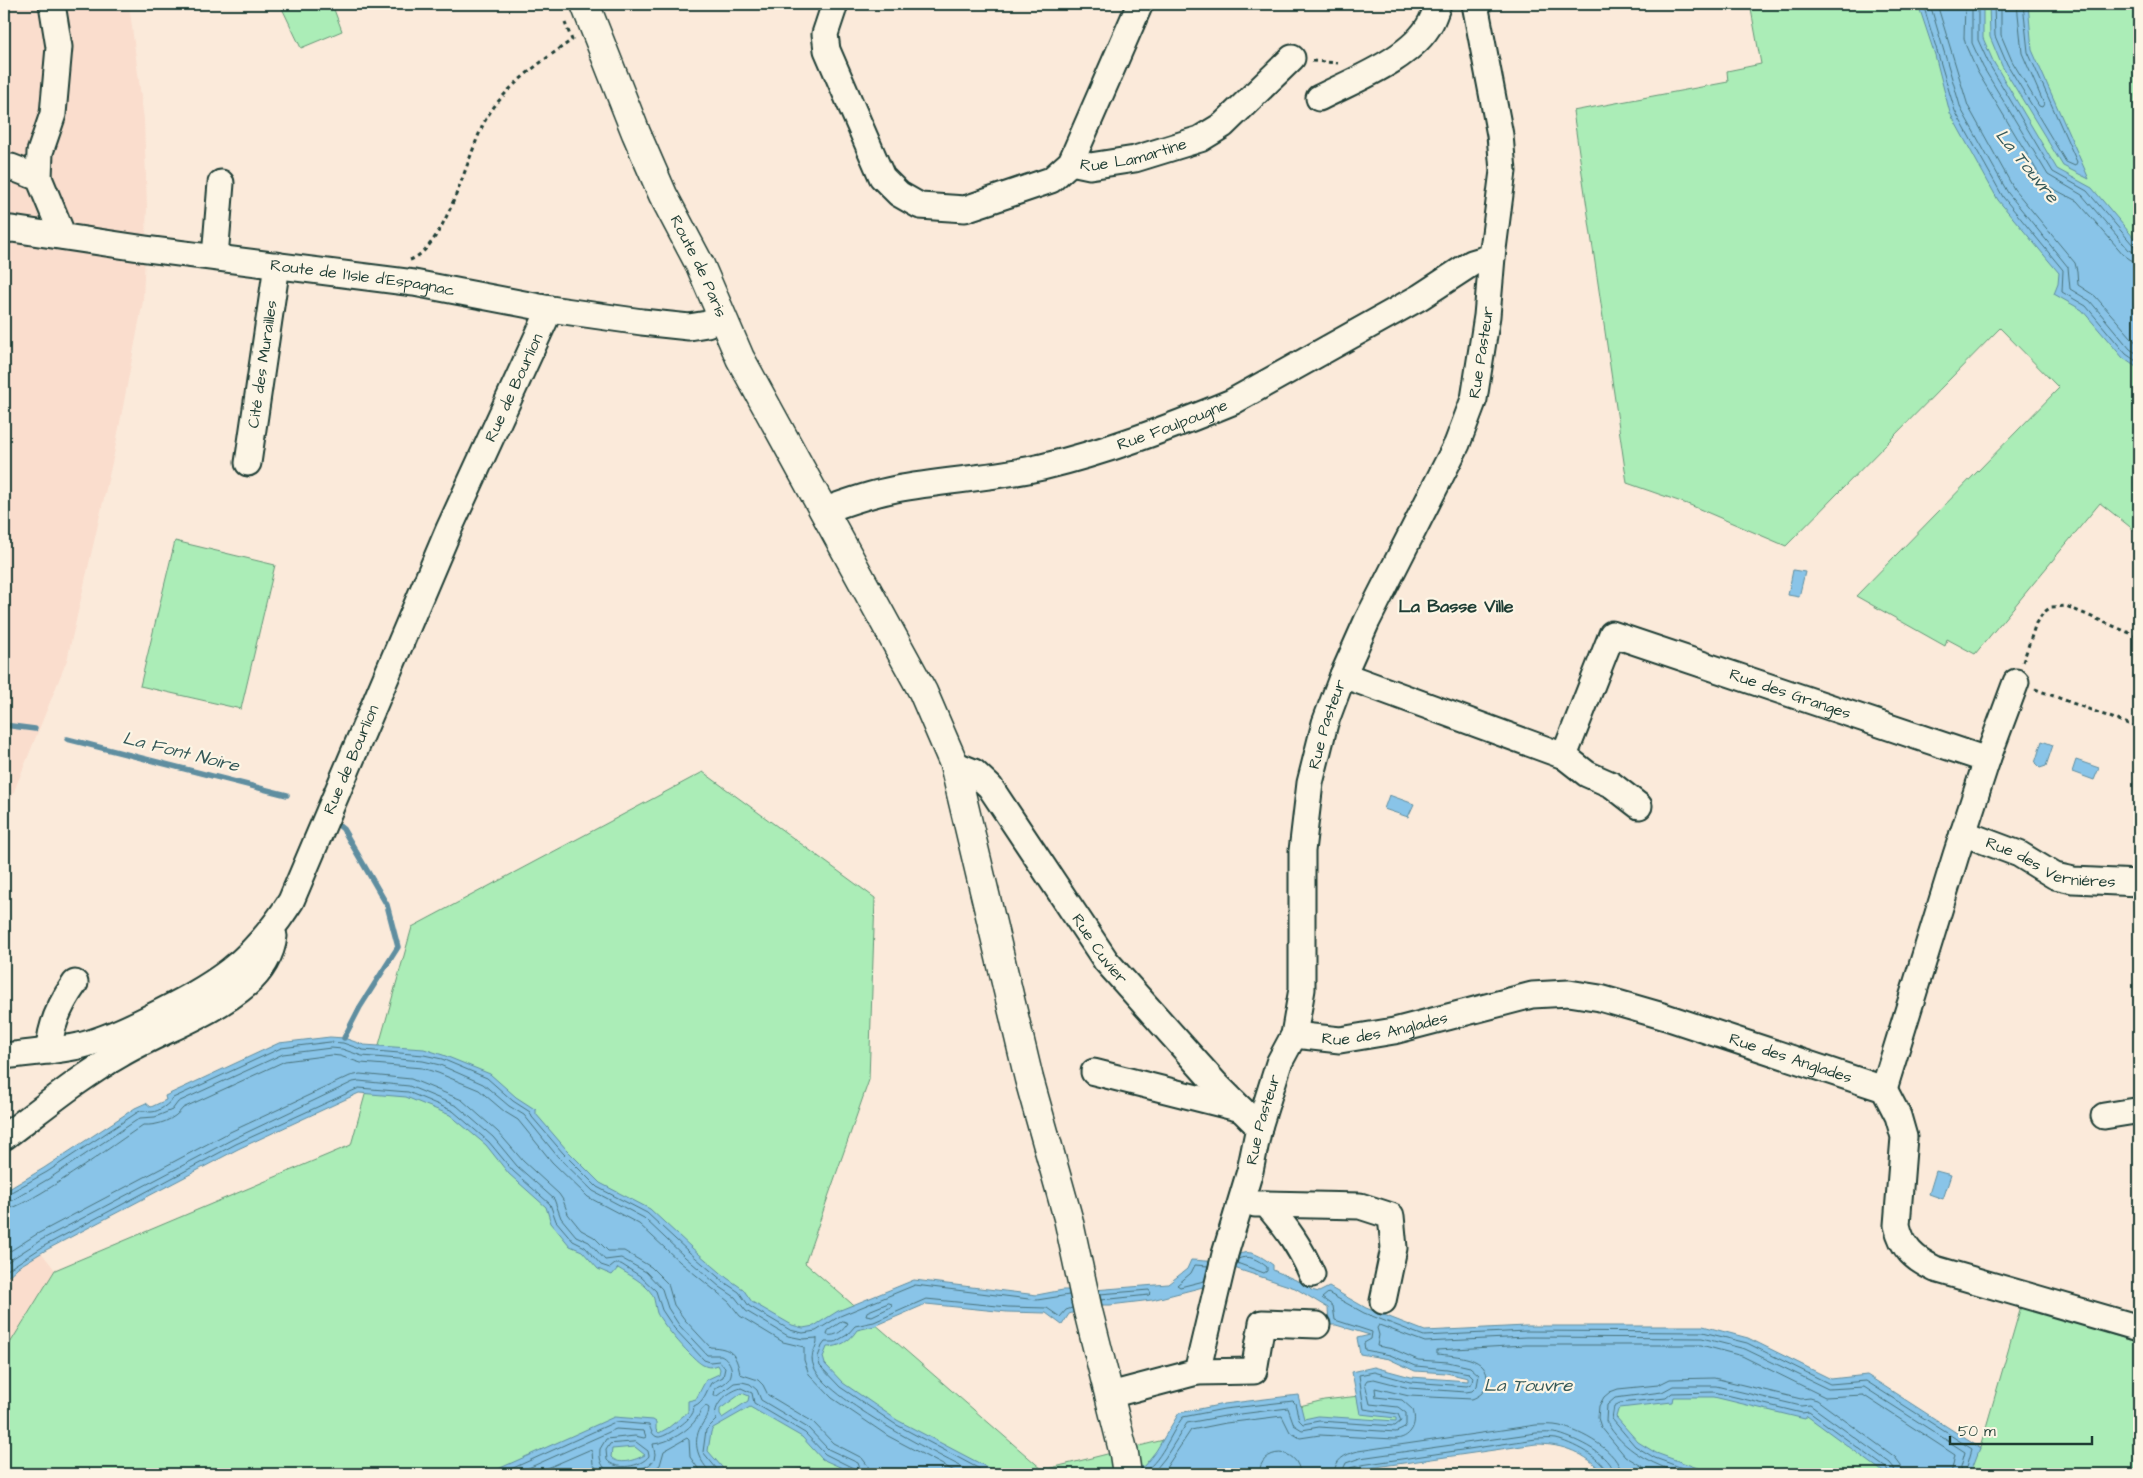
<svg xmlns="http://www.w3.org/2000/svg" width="2143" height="1478" font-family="'Architects Daughter',sans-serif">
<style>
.built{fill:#faddcd}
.green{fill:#abedb7;stroke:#659576}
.water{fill:#89c4e8;stroke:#5f8ea0;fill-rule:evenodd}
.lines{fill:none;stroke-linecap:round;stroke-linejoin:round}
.shore{stroke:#49737c;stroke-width:1}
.stream{stroke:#5f8ea0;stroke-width:5.5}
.minor-casing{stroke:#1f3d34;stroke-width:29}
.major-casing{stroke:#1f3d34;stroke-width:31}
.path{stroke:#1f3d34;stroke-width:3;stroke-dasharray:4 4;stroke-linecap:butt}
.minor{stroke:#fcf5e5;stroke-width:25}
.major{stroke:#fcf5e5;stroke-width:28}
.labels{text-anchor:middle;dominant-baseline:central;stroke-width:4.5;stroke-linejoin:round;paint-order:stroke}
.street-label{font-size:16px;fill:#1f3d34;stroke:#fcf5e5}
.water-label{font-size:18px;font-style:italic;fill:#345858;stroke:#fcf5e5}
.neighbourhood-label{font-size:18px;font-weight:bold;fill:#1f3d34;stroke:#fcf5e5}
</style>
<rect width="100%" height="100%" fill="#fbeada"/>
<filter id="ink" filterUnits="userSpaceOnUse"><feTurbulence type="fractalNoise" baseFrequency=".02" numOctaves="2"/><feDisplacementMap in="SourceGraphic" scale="10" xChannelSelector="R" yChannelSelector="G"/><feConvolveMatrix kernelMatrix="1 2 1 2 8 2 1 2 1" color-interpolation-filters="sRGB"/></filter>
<g filter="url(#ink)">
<path class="built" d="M4,4H129L144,120L147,207L143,301L114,454L67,660L4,816Z
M4,1205L55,1270L4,1353Z"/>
<path class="green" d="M280,4H332L342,31L301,48Z
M1750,4H2139V534L2100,503L1975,654L1947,639L1945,646L1856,596L2059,388L2000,328L1786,546L1690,505L1627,483L1573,111L1728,82L1727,71L1761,64Z
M175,541L275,565L241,709L140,686Z
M703,772L875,898L869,1080L805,1263L1043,1470L1324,1400L1730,1354L1918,1474H1618L1561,1432L1281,1474H833L809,1467L770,1474H4V1353L55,1270L351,1145L412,927Z
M2021,1306L2139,1343V1474H1964L1980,1448Z"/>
<path class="water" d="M1918,4H1983V38L1993,61L2057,169L2092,188L2139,244V369L2123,358L2082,310L2054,294L2058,284L2059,273L1998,200L1950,113L1935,55Z
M1989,4H2028L2032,50L2089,179L2063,166L2002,66L1990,37Z
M1793,570L1805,572L1799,597L1788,595Z
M2042,741L2053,745L2046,766L2040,768L2035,763Z
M2076,760L2099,768L2094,780L2072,772Z
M1389,795L1414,804L1408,817L1384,809Z
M330,1037L344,1038L364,1045L424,1049L443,1055L490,1074L516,1097L536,1110V1114L566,1149L600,1183L650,1209L692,1248L727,1278L743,1289L752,1302L792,1325L803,1328L814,1326L838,1311L914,1280L1037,1295L1063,1290H1094L1168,1284L1187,1269L1191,1260C1199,1260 1208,1262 1215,1261C1244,1256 1244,1243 1273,1265V1270L1305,1284L1311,1290L1319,1292L1329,1287L1366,1308L1425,1331L1526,1326H1703L1748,1338L1831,1379L1867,1375L1980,1448L1970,1474H1886L1807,1416L1805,1419L1714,1397H1673L1672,1402L1620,1408L1618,1410L1616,1417L1638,1442L1656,1453L1714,1474H1604C1586,1453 1563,1444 1536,1444L1362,1469L1344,1474H1283L1279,1471L1276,1474H1122L1144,1466L1156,1451L1179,1413L1224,1404L1298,1395L1304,1419L1318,1416L1396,1421V1418L1360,1414L1352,1372L1374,1367L1411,1377L1468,1381V1378L1446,1373L1415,1371L1389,1359L1360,1354L1357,1338L1370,1335L1336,1325H1329L1328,1308L1295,1288L1231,1267L1207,1286L1152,1300L1110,1305H1096L1069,1314L1062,1325L1046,1313L1007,1312L926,1304L875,1326L857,1330C850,1341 840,1347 827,1347L823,1357L825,1364L843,1383L897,1420L1000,1474H851V1472L822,1459L802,1437L750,1407L713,1428L711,1432L708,1451L728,1474H487L614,1417L653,1420L656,1422V1430L659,1433L668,1428L688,1412V1401L696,1399L706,1380L719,1374L720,1369L718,1365C712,1367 709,1368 703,1365C693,1360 662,1324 657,1313C655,1307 655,1299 652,1294C644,1282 629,1275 618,1268L612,1275L598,1269L582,1251L570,1246L551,1223L546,1207L509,1174L486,1145L450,1115L406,1097L359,1093L238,1149L46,1250L18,1267L4,1280V1192L44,1168L135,1108L146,1103L151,1107L166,1100L165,1096L279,1043ZM742,1393L749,1396L748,1401L722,1418L720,1415V1409ZM635,1447L645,1455C635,1460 619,1466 611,1457L612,1449Z
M1936,1171L1951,1175L1943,1199L1929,1194Z"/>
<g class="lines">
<path class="shore" d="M1923,4L1955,111L2003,197L2063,270L2062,292L2086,306L2126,354L2139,363
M1930,4L1961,109L2008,193L2068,267L2070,289L2090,301L2130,349L2139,355
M1937,4L1968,106L2014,189L2075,263L2077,271L2078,285L2095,296L2139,346
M1965,4L1964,38L1966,46L1977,71L2042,179L2048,186L2077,201L2124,255L2131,260L2139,261
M1972,4V43L1983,67L2048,175L2082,195L2129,250L2139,254
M1978,4V40L1989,64L2053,172L2087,191L2133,245L2139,247
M1994,4L1995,36L2007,64L2066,162L2075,166L2077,162L2028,52L2023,4
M2001,4V35L2012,61L2039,106L2042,107L2044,104L2022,53L2017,4
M4,1196L47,1172L138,1112C145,1109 145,1112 151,1112C159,1112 169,1104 173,1098L281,1048L330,1042L343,1043L363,1050L424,1055L442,1059L487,1078L513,1101L530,1112L532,1117L563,1153L597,1187L647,1213L689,1252L724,1282L739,1292L749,1306L790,1330L803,1333L816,1331L840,1316L915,1285L1037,1300L1069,1295
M4,1203L11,1201L50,1178L140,1118L155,1117L172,1110L178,1102L283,1054L331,1048L342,1049L362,1056L423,1061L440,1065L483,1084L509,1106L524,1115L558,1157L593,1191L644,1218L685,1257L720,1287L735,1297L746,1311L788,1336L803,1339L817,1338C818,1349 808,1353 814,1367C826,1399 942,1457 976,1474
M4,1210C26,1209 119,1141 143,1125C158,1126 174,1120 183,1108L285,1061L331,1055L340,1056L361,1063L422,1068L438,1073L479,1090L505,1112L518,1120L552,1162L588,1197L639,1224L680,1262L729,1302L740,1316L783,1342L804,1347V1360L809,1374L832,1398L888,1436L960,1474
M4,1255L37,1234L230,1132L350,1076L360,1074L411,1079L462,1100L498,1132L523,1161L559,1194L563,1200L568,1214L581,1230L594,1237L608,1251H624L651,1267L668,1284L674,1305L685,1320L710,1347C731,1348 736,1353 740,1374L758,1380L763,1385L768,1395L813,1422L833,1443L862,1458L868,1466L869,1474
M1237,1263L1264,1273L1267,1271V1267C1258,1260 1249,1254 1238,1259
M4,1264L41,1240L233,1139L353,1082L359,1081L409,1086L457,1106L493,1137L517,1166L554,1199L561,1218L576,1236L589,1242L605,1260L621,1258L646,1272L662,1289L668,1308L679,1325L707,1355H721C731,1360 736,1374 726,1382C723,1385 719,1386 715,1388L714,1396H717L734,1383L742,1382L750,1384L757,1390L761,1400L808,1428L828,1449L858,1463L862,1474
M4,1272L44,1246L236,1144L359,1088L408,1092L453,1111L489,1142L513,1171L550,1204L556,1221L573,1241L585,1247L601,1265L610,1268L615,1264H621L640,1276L656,1291L662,1310L674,1328L704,1360L710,1362L719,1361L725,1368L723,1377L711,1383C706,1392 704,1402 694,1406C693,1409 694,1412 692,1414C690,1420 665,1438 658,1437C652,1436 651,1429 649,1425L615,1422L500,1474
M1204,1281L1180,1287L1177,1285L1191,1273L1195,1265L1208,1266
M1100,1294L1149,1290L1151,1293L1149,1295L1101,1300
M889,1303L892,1304L891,1307L872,1316L866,1315L867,1312Z
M843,1321L848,1323C844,1330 836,1337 827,1335L828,1331Z
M636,1442L648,1451L649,1456C641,1467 616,1471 607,1460L606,1450L610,1444Z
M1142,1472C1160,1465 1171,1432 1183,1417L1224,1409L1293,1401L1295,1403L1299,1420L1303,1424L1319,1421L1395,1426L1401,1421L1398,1414L1364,1409L1359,1375L1374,1372L1410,1382L1467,1386L1472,1383L1473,1377L1469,1373L1447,1369L1416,1366L1390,1355L1365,1350L1364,1343L1371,1339L1372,1332L1335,1320L1333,1306L1322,1298L1328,1293L1364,1313L1424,1336L1526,1331L1703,1332L1747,1343L1830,1384L1866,1381L1972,1449L1965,1474
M515,1474L616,1429L644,1431L646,1437L644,1438L635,1436L606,1439L600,1449C598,1473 613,1475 632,1471C641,1469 649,1467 654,1460L655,1454L653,1444C668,1443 689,1431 697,1418C701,1412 700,1410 706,1406L709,1408C708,1419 706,1417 701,1426C691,1444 699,1461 712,1474
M534,1474L589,1450L592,1451L593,1464L601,1474
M648,1474L660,1465L664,1451L687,1438L689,1440L690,1457L702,1474
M721,1474L703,1452L706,1430L716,1420C712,1405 727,1392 741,1388L752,1393L754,1403L805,1433L825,1454L853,1468L856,1474
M989,1474L895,1424L840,1387L820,1366L818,1357L822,1346L825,1342H835L847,1335L855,1326L874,1322L926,1299L1008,1307L1047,1308L1060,1317L1066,1310L1072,1308
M1152,1474L1165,1458L1187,1423L1225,1416L1288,1408L1294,1425L1302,1430L1319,1427L1396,1432L1403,1429L1406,1425V1413L1398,1407L1370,1404L1365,1383L1367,1380L1374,1379L1409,1388L1466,1392L1472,1391L1477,1386L1479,1375L1470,1367L1448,1362L1418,1360L1393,1349L1377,1346L1379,1335L1377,1328L1379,1325L1425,1342L1526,1337L1702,1338L1745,1349L1828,1389L1864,1387L1965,1452L1959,1474
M1162,1474L1191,1430L1226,1423L1282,1416L1290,1432L1300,1438L1320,1435L1394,1439C1410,1439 1418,1425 1413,1410L1402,1400L1376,1397L1375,1388L1409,1396L1472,1399C1480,1396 1486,1391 1487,1382C1490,1356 1455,1356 1437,1354V1350L1526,1345H1701L1742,1356L1825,1397L1863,1395L1955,1455L1951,1474
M1259,1474C1260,1446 1299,1446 1300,1474
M1334,1474C1335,1459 1344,1455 1358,1451L1536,1425C1544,1425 1552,1424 1560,1426C1580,1431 1620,1451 1621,1474
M1341,1474L1346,1463L1360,1458L1536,1433C1543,1433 1552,1432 1559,1434C1576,1439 1612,1455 1613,1474
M1348,1474L1350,1468L1361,1465L1536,1439C1542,1439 1550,1438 1556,1439C1570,1442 1605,1459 1607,1474
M1659,1474L1648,1470L1625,1456L1601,1427L1598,1418L1599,1406L1604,1397L1610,1392L1618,1389L1658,1385L1670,1379L1714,1378L1801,1399L1810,1398L1817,1400L1895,1457L1901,1465L1902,1474
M1681,1474C1651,1463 1623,1451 1606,1421L1607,1405L1615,1398L1662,1392L1673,1386H1716L1801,1406L1810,1405L1890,1463L1894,1468L1895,1474
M1699,1474L1655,1458L1635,1446L1612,1419L1614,1406L1620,1403L1666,1398L1672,1393L1714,1392L1802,1413L1809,1412L1886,1468L1889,1474"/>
<path class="stream" d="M4,725L35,729
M67,739L287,795
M337,824L343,829L387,905L398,947L360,1007L344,1038"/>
<defs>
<g id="minor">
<path d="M835,4L825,34L827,50L882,177L899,194L920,206L965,209L1051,180L1071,162L1140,4"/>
<path d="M1319,98C1354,80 1412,59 1431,22C1434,16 1436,10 1438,4"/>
<path id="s1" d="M1071,162L1090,166L1135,159L1200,139L1223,125L1292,58"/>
<path d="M4,168L11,167L39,178L63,236"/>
<path d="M39,178L40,152L53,114L59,47L52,4"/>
<path id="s2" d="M4,230L12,229L146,249L414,283L550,309L642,322L689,327L707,324L721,318"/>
<path d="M215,257L221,183"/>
<path id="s3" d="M248,463L277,265"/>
<path id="s4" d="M823,511C847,502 870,494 896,489C944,480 994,478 1042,467C1106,452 1171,427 1232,402L1420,297L1472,263L1492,257"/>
<path d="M1343,675L1564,756L1587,774L1612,785L1639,806"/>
<path id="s5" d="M1564,756L1612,634L1987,760L1956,855L1884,1089"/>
<path d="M1987,760L2016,682"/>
<path id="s6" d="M954,764L974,772L990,787L1106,961L1215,1083L1259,1127"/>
<path id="s7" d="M1963,833L2019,854L2055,876L2073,880L2139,883"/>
<path id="s8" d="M1294,1035L1340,1040L1394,1031L1532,995L1569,993L1600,998L1666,1017L1884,1089L1898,1116L1904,1137L1897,1225C1902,1248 1914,1259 1935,1269L2139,1328"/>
<path d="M49,1051C50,1025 60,1004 75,983"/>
<path id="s9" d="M4,1056C29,1053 54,1051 79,1046C104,1040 127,1029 149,1018C215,985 251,964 291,901L449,529L550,309"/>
<path d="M1094,1072L1241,1109"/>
<path d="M2104,1116L2135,1111L2139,1113"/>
<path d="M4,1137C42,1109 80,1077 121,1054C162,1030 211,1015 247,984C261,972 272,954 274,936"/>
<path d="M1255,1204H1266C1286,1227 1300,1246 1312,1274"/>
<path d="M1266,1204L1360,1206L1391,1216L1394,1248L1383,1301"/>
<path d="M1197,1372L1254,1371L1262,1323L1317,1325"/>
<path id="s10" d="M1110,1395L1197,1372L1225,1254L1250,1171L1259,1127L1279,1063L1294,1035L1302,989V851L1310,783L1325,723L1343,675L1367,621L1457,444L1474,399L1487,316L1492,257L1503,171L1500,135L1475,4"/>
</g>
<g id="major">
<path id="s11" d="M585,4L636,133L663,195L700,265L740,358L923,692L954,764L1029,1079L1068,1218L1088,1311L1124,1454L1127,1474"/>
</g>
</defs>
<use href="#minor" class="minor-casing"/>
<use href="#major" class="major-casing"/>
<path class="path" d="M1312,61L1338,63
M410,260C448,246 468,150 487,117C507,85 542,61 572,40L565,23
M2023,662L2036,623L2043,613L2051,607L2066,606L2139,637
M2035,689L2139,728"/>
<use href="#minor" class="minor"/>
<use href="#major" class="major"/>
</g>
</g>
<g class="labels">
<g class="street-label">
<text stroke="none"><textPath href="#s1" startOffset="64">Rue Lamartine</textPath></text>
<text stroke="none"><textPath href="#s11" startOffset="286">Route de Paris</textPath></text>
<text stroke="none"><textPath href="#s2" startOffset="362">Route de l'Isle d'Espagnac</textPath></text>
<text stroke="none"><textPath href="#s10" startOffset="1161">Rue Pasteur</textPath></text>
<text stroke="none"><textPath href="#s3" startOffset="100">Cité des Murailles</textPath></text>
<text stroke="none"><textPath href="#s9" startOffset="898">Rue de Bourlion</textPath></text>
<text stroke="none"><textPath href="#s4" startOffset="361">Rue Foulpougne</textPath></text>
<text stroke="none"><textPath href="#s5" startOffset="319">Rue des Granges</textPath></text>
<text stroke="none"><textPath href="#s10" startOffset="756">Rue Pasteur</textPath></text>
<text stroke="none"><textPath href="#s9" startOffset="492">Rue de Bourlion</textPath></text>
<text stroke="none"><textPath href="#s7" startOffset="94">Rue des Verniéres</textPath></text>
<text stroke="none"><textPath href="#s6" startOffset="239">Rue Cuvier</textPath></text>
<text stroke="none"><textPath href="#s8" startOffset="92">Rue des Anglades</textPath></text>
<text stroke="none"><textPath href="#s8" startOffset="512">Rue des Anglades</textPath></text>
<text stroke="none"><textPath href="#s10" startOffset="351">Rue Pasteur</textPath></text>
</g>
<g class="water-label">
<text transform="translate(2027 166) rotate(51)">La Touvre</text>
<text transform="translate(181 752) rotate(14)">La Font Noire</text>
<text x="1528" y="1385">La Touvre</text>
</g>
<g class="neighbourhood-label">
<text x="1456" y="606">La Basse Ville</text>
</g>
</g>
<rect width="2143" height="1478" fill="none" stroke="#fcf5e5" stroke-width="20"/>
<rect x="10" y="10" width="2123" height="1458" fill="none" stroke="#1f3d34" stroke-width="2" filter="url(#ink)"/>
<path d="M1950 1436v8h142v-8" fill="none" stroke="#1f3d34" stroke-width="2.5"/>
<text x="1958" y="1436" font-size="15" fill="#1f3d34" stroke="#fcf5e5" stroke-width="4" paint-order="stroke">50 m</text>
</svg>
